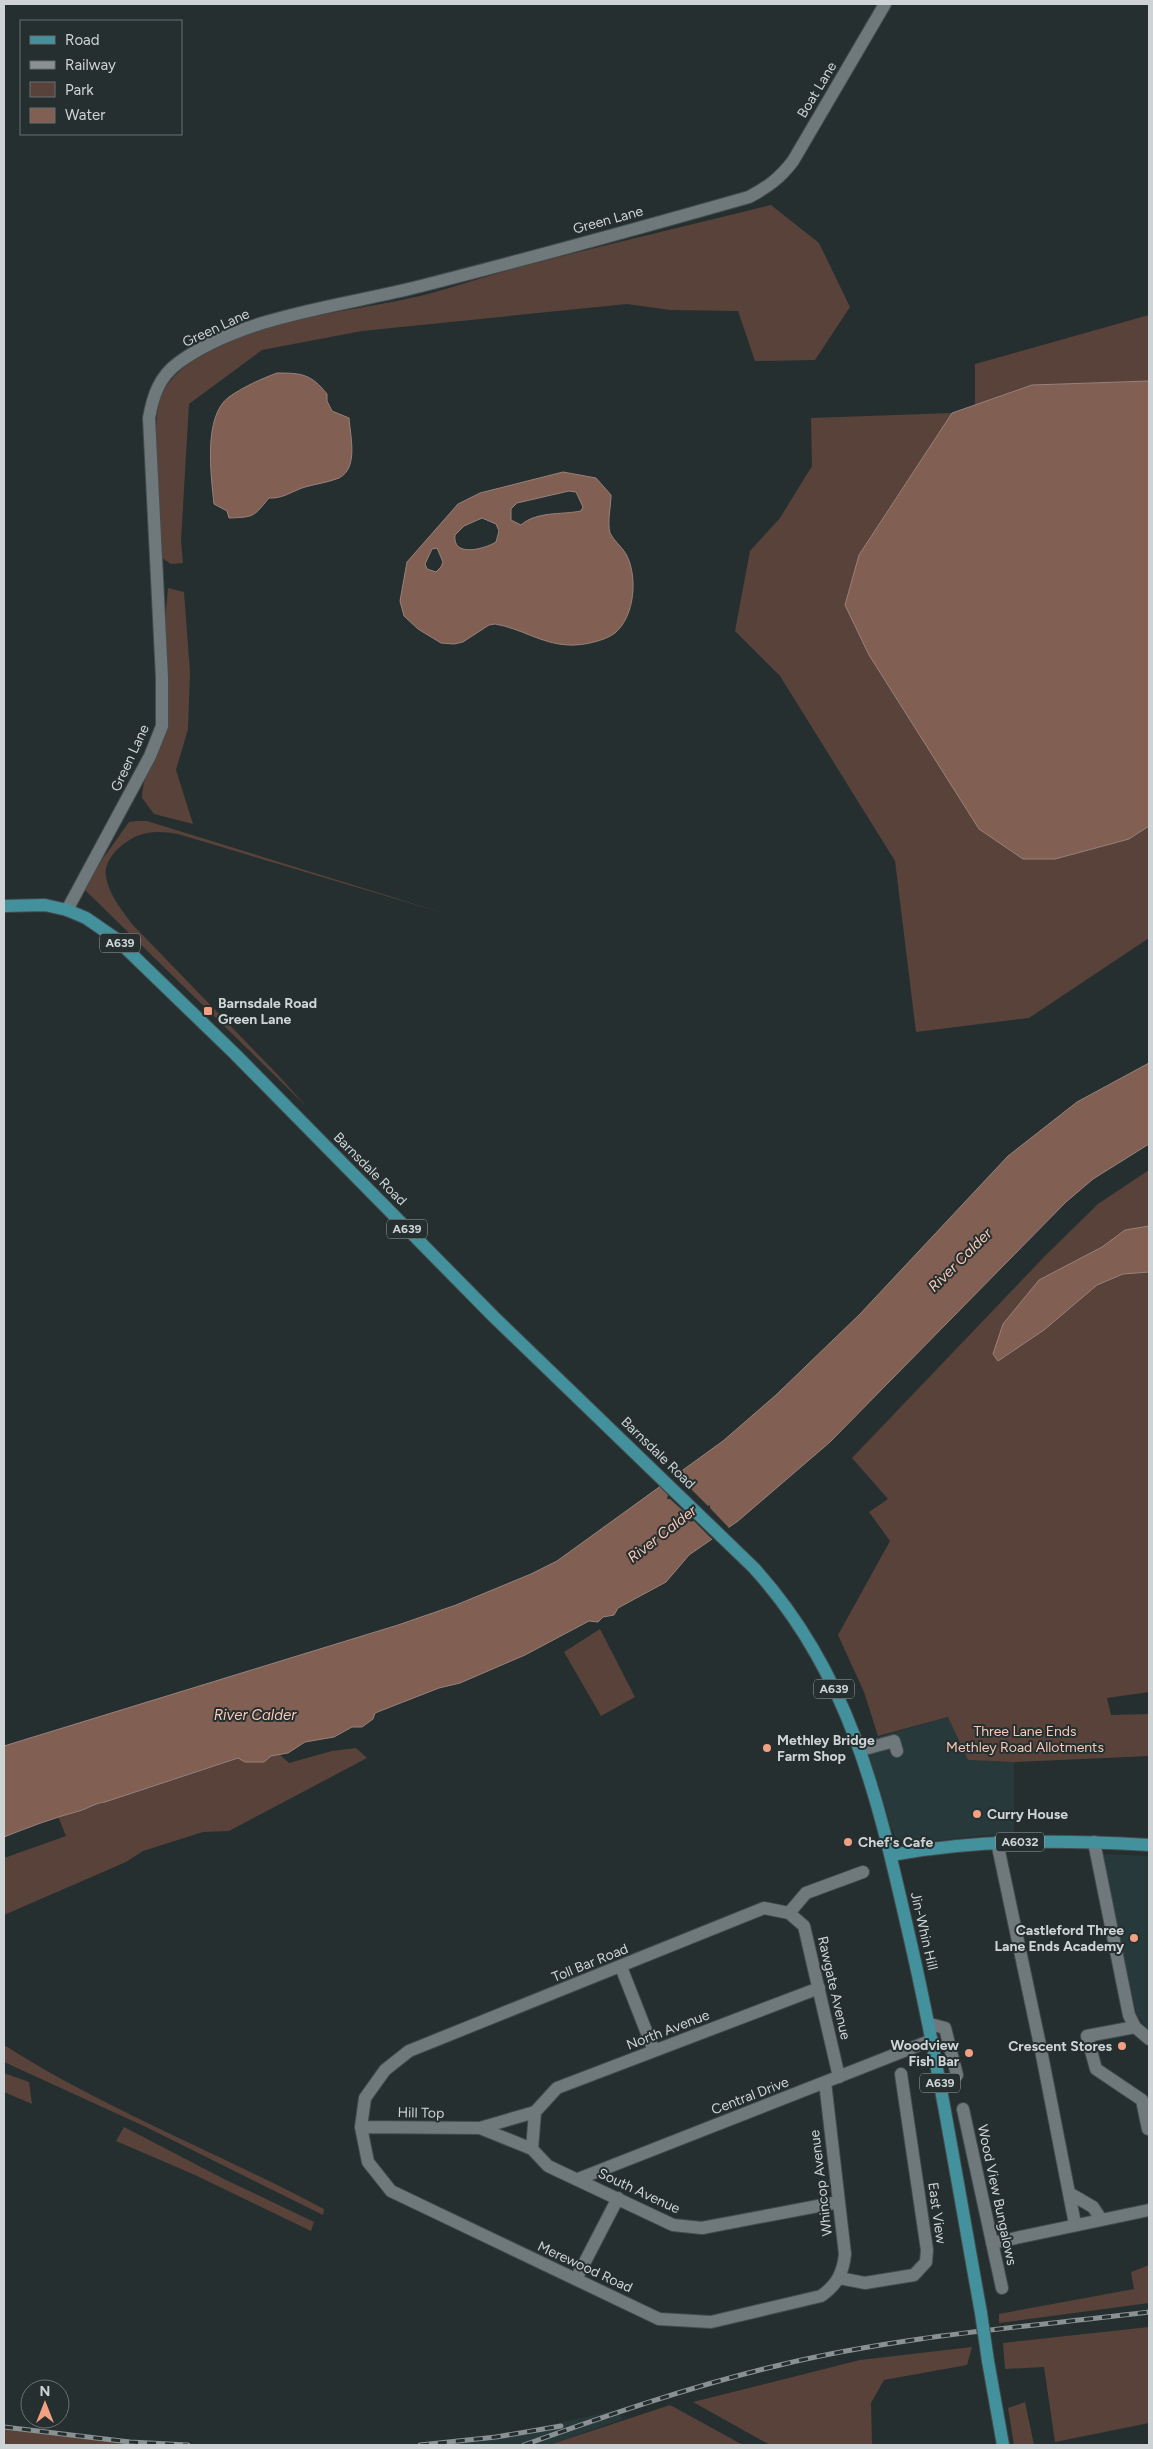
<svg xmlns="http://www.w3.org/2000/svg" width="1153" height="2449" font-family="Figtree,sans-serif">
<style>
.built{fill:#28393c}
.green{fill:#59423a}
.water{fill:#815f53;stroke:#98827a;fill-rule:evenodd}
.pier{fill:#252f30}
.lines{fill:none;stroke-linecap:round;stroke-linejoin:round}
.minor-casing{stroke:#444c4d;stroke-width:14}
.major-casing{stroke:#444c4d;stroke-width:14}
.minor{stroke:#6f797b;stroke-width:12}
.major{stroke:#43919c;stroke-width:12}
.rail-casing{stroke:#8a9192;stroke-width:5}
.rail{stroke:#252f30;stroke-width:3;stroke-dasharray:9;stroke-linecap:butt}
.major-bridge-casing{stroke:#444c4d;stroke-width:14;stroke-linecap:butt}
.major-bridge{stroke:#43919c;stroke-width:12}
.poi-dot{fill:#f3a082;stroke:#252f30;stroke-width:2}
.labels{text-anchor:middle;dominant-baseline:central;stroke-width:4;stroke-linejoin:round;paint-order:stroke}
.shield{fill:#252f30;stroke:#9ba2a4;stroke-width:1}
.shield-label{font-size:12px;font-weight:bold;fill:#ced4d5}
.street-label{font-size:14px;fill:#ced4d5;stroke:#252f30}
.poi-label{font-size:14px;font-weight:bold;fill:#ced4d5;stroke:#252f30;text-anchor:start}
.park-label{font-size:14px;fill:#fac7b5;stroke:#252f30}
.water-label{font-size:15px;font-style:italic;fill:#fdcab8;stroke:#252f30}
</style>
<rect width="100%" height="100%" fill="#252f30"/>
<path class="built" d="M949,1717L968,1760L1014,1762V1832L905,1844L895,1836L891,1827L864,1741Z
M1105,1854L1149,1856V2031L1137,2015L1101,1861Z
M618,2410L622,2419L549,2445H442V2440L513,2433Z"/>
<path class="green" d="M771,205L819,243L850,307L815,360L755,361L738,311L670,310L627,304L362,331L262,350L189,404L181,541L183,563L171,564L162,558C160,524 148,417 163,392C181,359 226,342 261,330C315,312 373,308 428,294C454,287 480,278 506,271C594,247 683,227 771,205Z
M1149,315V381L1032,385L975,405V364Z
M952,413L859,555L1055,859L1129,839L1149,826V938L1029,1018L916,1032L895,861L780,676L735,631L750,551L780,518L812,466L811,418Z
M168,588L184,592L190,672L188,729L176,770L193,824L154,814L142,798C142,774 160,751 166,728L164,633Z
M137,821H147L450,915L178,834C167,832 157,831 147,833C129,836 102,857 106,877C109,895 122,910 132,924L278,1075L306,1106L85,890L99,864L129,822Z
M1149,1170V1692L1107,1698L1111,1715L1149,1714V1756L1014,1762L968,1760L948,1717L878,1736L864,1692L838,1635L890,1541L869,1512L888,1499L852,1458L1045,1256L1098,1204Z
M600,1629L635,1697L601,1716L564,1652Z
M356,1748L367,1758L229,1831L203,1832L143,1851L126,1862L4,1915V1858L66,1836L58,1816L82,1810L95,1803L105,1802L238,1758L279,1754L289,1763L332,1751Z
M4,2045C104,2109 219,2153 324,2209L323,2215L146,2127L4,2062Z
M4,2073L29,2082L32,2104L4,2092Z
M124,2127L224,2179L314,2222L311,2231L195,2175L116,2141Z
M1149,2265V2303L999,2323V2314L1134,2289L1131,2272Z
M1149,2327V2423L1055,2442L1044,2367L1005,2369L1003,2343Z
M972,2347L967,2365L884,2380L871,2403L872,2445H770L693,2402L860,2360Z
M1025,2402L1034,2445H1014L1008,2408Z
M670,2405L743,2445H549Z
M4,2427L130,2442L188,2445H4Z"/>
<path class="water" d="M277,373C302,373 311,374 327,394V401L332,411L349,418C350,435 359,468 339,478C329,482 316,484 305,487C292,491 283,499 269,498C253,517 255,517 229,518L227,511L214,504C211,475 203,416 229,397C243,387 261,379 277,373Z
M1149,381V826L1129,839L1055,859H1023L979,829L869,655L845,605L859,555L952,413L1032,385Z
M563,472L596,478L611,495C611,506 607,522 610,533C614,541 622,547 626,554C638,576 635,616 615,633C605,641 581,646 568,645C542,644 520,628 495,624L489,625L463,642L454,644L441,643L418,629L404,616L400,601L407,562L458,504L480,493ZM569,491L576,492L583,507L581,511C561,515 537,511 521,525L511,520V509L517,503ZM482,518L496,524L499,531L496,542C485,549 452,558 455,535L464,526ZM437,548L443,562L441,567L436,572L427,569L425,564L432,549Z
M1149,1063V1144L1093,1179L1066,1202L830,1442L738,1521L689,1555L666,1582L618,1608L614,1615L603,1617L598,1622L589,1621L525,1655L460,1683L439,1688L375,1713L373,1719L362,1727H352L334,1737L305,1742L288,1753L271,1756L264,1762H245L238,1758L105,1802C95,1803 89,1808 79,1811C53,1818 29,1827 4,1837V1746L398,1625L456,1605L531,1574L557,1561L723,1441L776,1395L860,1314L1008,1156L1077,1102Z
M1149,1226V1272L1123,1274L1097,1285L1044,1330L998,1361L993,1354L1003,1324L1039,1280L1102,1247L1125,1230Z"/>
<path class="pier" d="M674,1473L685,1483H687V1485L708,1506L710,1505V1508L730,1529L714,1541L694,1521L690,1522L691,1518L670,1499H667L668,1495L657,1484Z"/>
<g class="lines">
<defs>
<path id="minor" d="M67,910L150,756L162,726V678L149,418C153,396 159,377 178,363C243,315 344,306 421,286C531,258 640,228 749,197C768,187 780,178 793,161L885,4
M861,1750L894,1741L897,1751
M997,1842L1040,2045L1075,2224
M1094,1842L1129,2015L1135,2027L1149,2039
M789,1913L806,1893L863,1872
M621,1967L654,2051
M930,2024L945,2028L957,2075
M1135,2027L1087,2036L1096,2069L1142,2100L1148,2129
M825,2082L845,2254C843,2273 837,2285 821,2296L711,2322L659,2319L391,2191L368,2162L361,2127L365,2098L385,2070L409,2051L764,1908L789,1913L804,1926L839,2077
M963,2109L1002,2288
M535,2112L532,2149L548,2166L673,2225L702,2228L839,2202
M535,2112L557,2088L819,1988
M361,2127L480,2128L535,2112
M480,2128L532,2149
M578,2179L932,2040
M1069,2193L1093,2207L1101,2219
M992,2243L1149,2210
M839,2278L865,2283L914,2275L926,2262L927,2250L901,2074
M576,2279L618,2198"/>
<path id="major" d="M4,906L45,905L67,910L86,918L115,938L235,1054L494,1317L754,1568C851,1675 878,1800 909,1935C938,2060 958,2187 981,2313
M891,1855C977,1839 1062,1840 1149,1845
M988,2361L1003,2445"/>
</defs>
<use href="#minor" class="minor-casing"/>
<use href="#major" class="major-casing"/>
<use href="#minor" class="minor"/>
<use href="#major" class="major"/>
<defs>
<path id="rail" d="M4,2427L130,2442L188,2445
M420,2445L496,2437L561,2426
M524,2445C608,2415 692,2386 780,2365C900,2336 1026,2327 1149,2312"/>
</defs>
<use href="#rail" class="rail-casing"/>
<use href="#rail" class="rail"/>
<defs>
<path id="major-bridge" d="M981,2313L988,2361"/>
</defs>
<use href="#major-bridge" class="major-bridge-casing"/>
<use href="#major-bridge" class="major-bridge"/>
</g>
<g class="poi-dot">
<rect x="203" y="1006" width="10" height="10" rx="2.5"/>
<circle cx="767" cy="1748" r="5"/>
<circle cx="977" cy="1814" r="5"/>
<circle cx="848" cy="1842" r="5"/>
<circle cx="1134" cy="1938" r="5"/>
<circle cx="1122" cy="2046" r="5"/>
<circle cx="969" cy="2053" r="5"/>
</g>
<g class="labels">
<g class="shield">
<rect x="100" y="933.5" width="40" height="19" rx="4"/>
<rect x="387" y="1219.5" width="40" height="19" rx="4"/>
<rect x="814" y="1679.5" width="40" height="19" rx="4"/>
<rect x="996" y="1832.5" width="48" height="19" rx="4"/>
<rect x="920" y="2073.5" width="40" height="19" rx="4"/>
</g>
<g class="shield-label">
<text x="120" y="943">A639</text>
<text x="407" y="1229">A639</text>
<text x="834" y="1689">A639</text>
<text x="1020" y="1842">A6032</text>
<text x="940" y="2083">A639</text>
</g>
<g class="street-label">
<text transform="translate(817 90) rotate(-59)">Boat Lane</text>
<text transform="translate(608 220) rotate(-15)">Green Lane</text>
<text transform="translate(216 328) rotate(-25)">Green Lane</text>
<text transform="translate(130 758) rotate(-65)">Green Lane</text>
<text transform="translate(370 1169) rotate(45)">Barnsdale Road</text>
<text transform="translate(658 1453) rotate(44)">Barnsdale Road</text>
<text transform="translate(924 1931) rotate(77)">Jin-Whin Hill</text>
<text transform="translate(590 1963) rotate(-22)">Toll Bar Road</text>
<text transform="translate(834 1988) rotate(77)">Rawgate Avenue</text>
<text transform="translate(668 2030) rotate(-21)">North Avenue</text>
<text transform="translate(750 2096) rotate(-21)">Central Drive</text>
<text transform="translate(421 2113) rotate(1)">Hill Top</text>
<text transform="translate(821 2183) rotate(-97)">Whincop Avenue</text>
<text transform="translate(639 2191) rotate(25)">South Avenue</text>
<text transform="translate(997 2195) rotate(78)">Wood View Bungalows</text>
<text transform="translate(937 2213) rotate(82)">East View</text>
<text transform="translate(585 2267) rotate(25)">Merewood Road</text>
</g>
<g class="poi-label">
<text x="218" y="1003">Barnsdale Road<tspan x="218" dy="16">Green Lane</tspan></text>
<text x="777" y="1740">Methley Bridge<tspan x="777" dy="16">Farm Shop</tspan></text>
<text x="987" y="1814">Curry House</text>
<text x="858" y="1842">Chef's Cafe</text>
<text x="1124" y="1930" text-anchor="end">Castleford Three<tspan x="1124" dy="16">Lane Ends Academy</tspan></text>
<text x="959" y="2045" text-anchor="end">Woodview<tspan x="959" dy="16">Fish Bar</tspan></text>
<text x="1112" y="2046" text-anchor="end">Crescent Stores</text>
</g>
<g class="park-label">
<text x="1025" y="1731">Three Lane Ends<tspan x="1025" dy="16">Methley Road Allotments</tspan></text>
</g>
<g class="water-label">
<text transform="translate(960 1260) rotate(-45)">River Calder</text>
<text transform="translate(662 1534) rotate(-38)">River Calder</text>
<text x="255" y="1715">River Calder</text>
</g>
</g>
<rect width="1153" height="2449" fill="none" stroke="#ced4d5" stroke-width="10"/>
<rect x="20" y="20" width="162" height="115" fill="#252f30" stroke="#697172"/>
<rect x="30" y="36" width="25" height="8" fill="#43919c" stroke="#697172"/>
<text x="65" y="45" font-size="15" fill="#ced4d5">Road</text>
<rect x="30" y="61" width="25" height="8" fill="#8a9192" stroke="#697172"/>
<text x="65" y="70" font-size="15" fill="#ced4d5">Railway</text>
<rect x="30" y="82" width="25" height="15" fill="#59423a" stroke="#697172"/>
<text x="65" y="95" font-size="15" fill="#ced4d5">Park</text>
<rect x="30" y="108" width="25" height="15" fill="#815f53" stroke="#697172"/>
<text x="65" y="120" font-size="15" fill="#ced4d5">Water</text>
<g transform="translate(45 2404)"><circle r="24" fill="#252f30" stroke="#697172"/>
<path d="M0-4L9 19L0 12L-9 19Z" fill="#f3a082"/>
<text y="-8" font-size="14" font-weight="bold" text-anchor="middle" fill="#ced4d5">N</text>
</g>
</svg>
